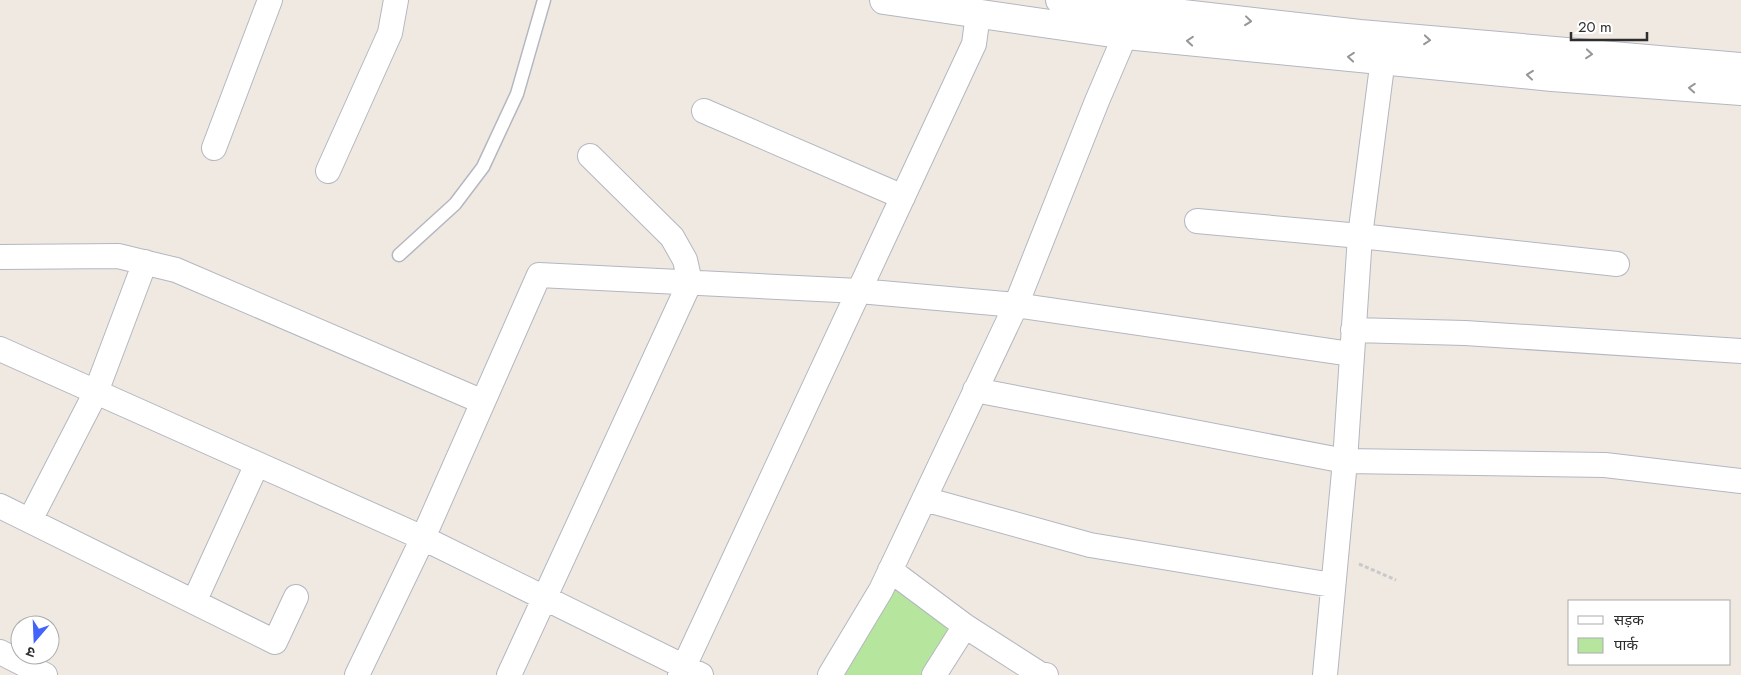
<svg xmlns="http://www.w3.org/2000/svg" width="1741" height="675" font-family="Jost,'Noto Sans Devanagari',sans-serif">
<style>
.green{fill:#b6e59e}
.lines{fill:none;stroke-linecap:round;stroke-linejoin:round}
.lane-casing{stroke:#b4b7c1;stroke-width:15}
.street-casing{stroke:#b4b7c1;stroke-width:26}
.secondary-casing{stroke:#b4b7c1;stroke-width:30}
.path{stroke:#c9c9c9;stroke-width:3;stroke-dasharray:4 2.5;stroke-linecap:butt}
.lane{stroke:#fff;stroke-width:12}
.street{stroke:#fff;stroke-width:24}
.secondary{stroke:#fff;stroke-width:28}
.oneway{stroke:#969696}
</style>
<rect width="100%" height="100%" fill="#efe9e1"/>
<path class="green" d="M890,570L965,626L934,675H830Z"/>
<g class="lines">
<defs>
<path id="lane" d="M399,255L455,204L483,167L517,94L544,0"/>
<path id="street" d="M704,111L903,197
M214,148L270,0
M328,171L390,33L396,0
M1197,221L1360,236L1617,264
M0,257L118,256L176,270L483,402
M1353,330L1465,333L1741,351
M0,349L423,538L357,675
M975,390L1345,461L1605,465L1741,481
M924,499L1090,545L1332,585
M0,506L275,642L296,597
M30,520L96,392L145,262
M890,570L965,626L1040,674L1046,675
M194,602L257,464
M0,652L45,675
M509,675L690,282L685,260L672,237L590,156
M680,675L974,44L978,14
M701,675L423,538L539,275L859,291L1016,305L1351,354
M830,675L881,590L1016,305L1097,101L1132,19
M934,675L965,626
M1325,675L1345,461L1360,236L1385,43"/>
<path id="secondary" d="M884,0L1126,35L1552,77L1741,91
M1060,0L1360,34L1741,67"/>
</defs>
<use href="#lane" class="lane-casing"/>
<use href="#street" class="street-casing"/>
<use href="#secondary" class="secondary-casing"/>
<path class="path" d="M1359,564L1396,580"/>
<use href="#lane" class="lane"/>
<use href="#street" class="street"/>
<use href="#secondary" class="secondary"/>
</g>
<defs><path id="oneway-chevron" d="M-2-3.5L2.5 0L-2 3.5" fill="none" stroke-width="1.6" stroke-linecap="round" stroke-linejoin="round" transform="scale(1.25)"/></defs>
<g class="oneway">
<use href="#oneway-chevron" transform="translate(1248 21) rotate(6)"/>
<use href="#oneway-chevron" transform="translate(1427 40) rotate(5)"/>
<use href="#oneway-chevron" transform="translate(1190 41) rotate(-175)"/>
<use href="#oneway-chevron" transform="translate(1589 54) rotate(5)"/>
<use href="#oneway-chevron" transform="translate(1351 57) rotate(-175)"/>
<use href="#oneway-chevron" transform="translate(1530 75) rotate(-174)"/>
<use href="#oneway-chevron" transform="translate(1692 88) rotate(-176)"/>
</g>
<rect x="1568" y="600" width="162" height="65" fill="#ffffff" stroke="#ababab"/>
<rect x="1578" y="616" width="25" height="8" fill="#ffffff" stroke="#ababab"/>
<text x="1614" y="625" font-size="15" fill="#2e2e2e">सड़क</text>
<rect x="1578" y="638" width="25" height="15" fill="#b6e59e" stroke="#ababab"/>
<text x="1614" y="650" font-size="15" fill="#2e2e2e">पार्क</text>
<g transform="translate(35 640) rotate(199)"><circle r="24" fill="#ffffff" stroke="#ababab"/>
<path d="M0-4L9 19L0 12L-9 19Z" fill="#4264fb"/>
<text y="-8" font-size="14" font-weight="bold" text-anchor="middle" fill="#2e2e2e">उ</text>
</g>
<path d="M1571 32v8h76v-8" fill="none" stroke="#2e2e2e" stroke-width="2.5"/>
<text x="1578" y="32" font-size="15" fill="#2e2e2e" stroke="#ffffff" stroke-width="4" paint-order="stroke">20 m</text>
</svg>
